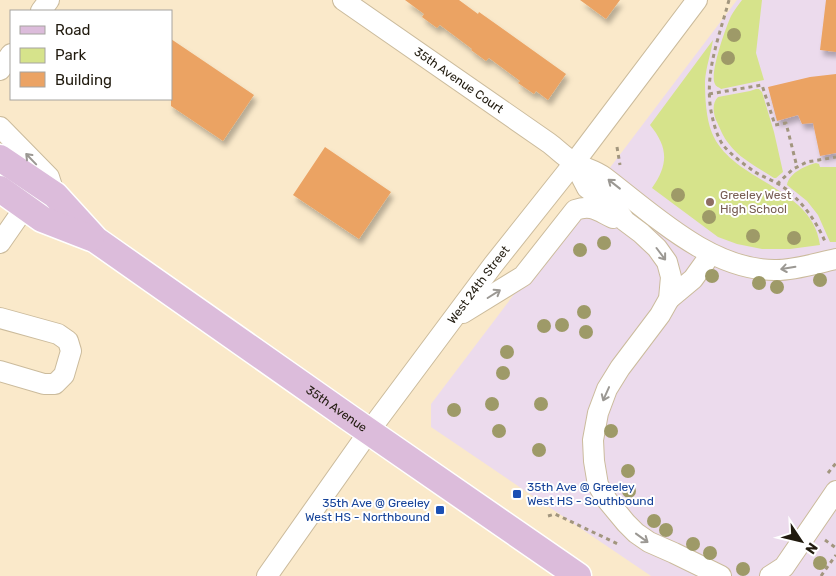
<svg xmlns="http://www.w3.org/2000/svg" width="836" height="576" font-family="Rubik,sans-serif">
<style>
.education{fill:#ecdbed}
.green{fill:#d6e38b}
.building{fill:#eba364;filter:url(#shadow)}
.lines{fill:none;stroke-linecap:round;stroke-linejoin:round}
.minor-casing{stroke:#cbbb9c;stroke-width:22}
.major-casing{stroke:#fff;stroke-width:29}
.path{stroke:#a2967e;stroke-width:3;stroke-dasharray:4 4;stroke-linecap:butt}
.minor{stroke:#fff;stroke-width:20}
.major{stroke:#dcbcdb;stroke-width:26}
.tree{fill:#9e9a68}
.oneway{stroke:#9b9893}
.education-dot{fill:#8d6e63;stroke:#fff;stroke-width:2}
.transit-dot{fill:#1a4fb4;stroke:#fff;stroke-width:2}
.labels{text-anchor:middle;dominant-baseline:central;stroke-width:4;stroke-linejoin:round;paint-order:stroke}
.street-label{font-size:12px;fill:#211b0f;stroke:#fff}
.education-label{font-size:12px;fill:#785e54;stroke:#fff;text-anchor:start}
.transit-label{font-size:12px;fill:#164399;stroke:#fff;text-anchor:start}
</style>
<defs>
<filter id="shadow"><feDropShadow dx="3" dy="5.5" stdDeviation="2.5" flood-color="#0004"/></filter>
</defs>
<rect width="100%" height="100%" fill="#fae9ca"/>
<path class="education" d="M737,0H836V576H651L431,427V404Z"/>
<path class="green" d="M742,0H762L756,53L764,80L721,89C719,87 716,87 715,84C709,74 726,27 731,16C734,11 738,5 742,0Z
M713,40C711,53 706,67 705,81C705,98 706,118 712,133C732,182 812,186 820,245L790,249H762L737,244L718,237L652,188C669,164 668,147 650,125Z
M756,89H759L762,92L774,132L783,172L776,178H774C759,168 740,159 729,144C723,137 720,128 716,120C713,112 712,103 718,97L750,91Z
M816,163L819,164L820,167H836V242H830L818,215L807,201L787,185C789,173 805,166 816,163Z"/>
<path class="building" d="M405,0H459L478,14L479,12L566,74L548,100L536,91L534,94L518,83L520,81L489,58L486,61L471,50L472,49L440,25L437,28L422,17L424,14Z
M580,0H620L606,19Z
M826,0H836V52L820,50Z
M171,39L254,95L223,141L171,106Z
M836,74V153L820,156L813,123L802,124L798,115L777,121L768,87L810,77Z
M325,147L391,192L359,239L293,195Z"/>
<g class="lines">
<defs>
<g id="minor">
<path id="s1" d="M343,0L549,143C557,149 565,157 573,162C583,168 595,170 604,177C653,214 711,271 776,270C796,270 817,263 836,259"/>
<path d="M41,11L49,0"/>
<path d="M0,70L11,54"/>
<path d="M0,127L49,177L54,193"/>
<path d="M574,163L587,188L617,210L625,221L641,233L657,248L667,262L671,277L669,299L660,315L620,368L607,389L598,413L593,440L594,461L598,485L607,500L626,523L636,533L649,542L674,553L721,576"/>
<path d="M0,243L25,207"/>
<path d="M669,299L693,279L711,254"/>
<path d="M463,313L523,276L575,210C592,204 598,211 613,218"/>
<path d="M0,318L58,334L68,341L71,351L64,375L55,384H44L0,371"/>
<path id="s2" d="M267,576L370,430L493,265L574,163L697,0"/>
<path d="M770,576L784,567L836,491"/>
</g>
<g id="major">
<path id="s3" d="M0,158L55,195L96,240L351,419L578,576"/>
<path d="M0,189L42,219L91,238"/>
</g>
</defs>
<use href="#minor" class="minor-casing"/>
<use href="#major" class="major-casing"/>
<path class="path" d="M729,0C718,41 702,78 713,120C715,128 718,138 723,145C731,155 745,165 755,172C765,178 777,182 786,189C804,204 817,222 826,244
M709,94L762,85L775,125L786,123L797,167
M617,147L620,165
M777,184L793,169L807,162L836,157
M828,473L836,463
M548,516L555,514L620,545
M825,540L836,548
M821,576L836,555"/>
<use href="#minor" class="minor"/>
<use href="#major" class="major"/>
</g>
<g class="tree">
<circle cx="734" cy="35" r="7"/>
<circle cx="728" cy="58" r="7"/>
<circle cx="678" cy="195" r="7"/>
<circle cx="709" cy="217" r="7"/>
<circle cx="753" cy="236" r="7"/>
<circle cx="794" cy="238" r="7"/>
<circle cx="604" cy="243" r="7"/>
<circle cx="580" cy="250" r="7"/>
<circle cx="712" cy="276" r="7"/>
<circle cx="820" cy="280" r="7"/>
<circle cx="759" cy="283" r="7"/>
<circle cx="777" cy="287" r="7"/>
<circle cx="584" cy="312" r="7"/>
<circle cx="562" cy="325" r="7"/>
<circle cx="544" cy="326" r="7"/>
<circle cx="586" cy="332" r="7"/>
<circle cx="507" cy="352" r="7"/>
<circle cx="503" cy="373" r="7"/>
<circle cx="492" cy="404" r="7"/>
<circle cx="541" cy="404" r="7"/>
<circle cx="454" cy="410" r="7"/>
<circle cx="499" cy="431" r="7"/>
<circle cx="611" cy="431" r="7"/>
<circle cx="539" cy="450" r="7"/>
<circle cx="628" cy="471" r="7"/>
<circle cx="629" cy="491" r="7"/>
<circle cx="654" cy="521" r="7"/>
<circle cx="666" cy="530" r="7"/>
<circle cx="693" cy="544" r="7"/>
<circle cx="710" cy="553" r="7"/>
<circle cx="820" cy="563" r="7"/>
<circle cx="743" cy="569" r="7"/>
</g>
<defs><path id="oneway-shaft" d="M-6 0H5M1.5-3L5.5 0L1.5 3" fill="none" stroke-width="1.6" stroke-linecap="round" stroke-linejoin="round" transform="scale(1.25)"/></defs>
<g class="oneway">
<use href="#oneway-shaft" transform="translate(31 159) rotate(-134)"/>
<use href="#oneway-shaft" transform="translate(614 184) rotate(-142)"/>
<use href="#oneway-shaft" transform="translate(661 254) rotate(53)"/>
<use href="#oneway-shaft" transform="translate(788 268) rotate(171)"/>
<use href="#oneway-shaft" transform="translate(494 294) rotate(-32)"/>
<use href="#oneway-shaft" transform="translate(606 394) rotate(114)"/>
<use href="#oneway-shaft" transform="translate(642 538) rotate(36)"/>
</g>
<circle class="education-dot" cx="710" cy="202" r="5"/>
<g class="transit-dot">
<rect x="512" y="489" width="10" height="10" rx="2.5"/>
<rect x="435" y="505" width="10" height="10" rx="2.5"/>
</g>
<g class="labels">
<g class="street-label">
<text stroke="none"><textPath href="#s1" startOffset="141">35th Avenue Court</textPath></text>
<text stroke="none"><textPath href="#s2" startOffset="360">West 24th Street</textPath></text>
<text stroke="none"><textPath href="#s3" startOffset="421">35th Avenue</textPath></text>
</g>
<g class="education-label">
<text x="720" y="195">Greeley West<tspan x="720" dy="14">High School</tspan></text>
</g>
<g class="transit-label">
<text x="527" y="487">35th Ave @ Greeley<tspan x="527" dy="14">West HS - Southbound</tspan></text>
<text x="430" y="503" text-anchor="end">35th Ave @ Greeley<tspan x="430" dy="14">West HS - Northbound</tspan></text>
</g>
</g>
<rect x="10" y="10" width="162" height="90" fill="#ffffff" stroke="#a6a49f"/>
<rect x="20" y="26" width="25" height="8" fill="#dcbcdb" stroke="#a6a49f"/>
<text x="55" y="35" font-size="15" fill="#211b0f">Road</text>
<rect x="20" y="48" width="25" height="15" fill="#d6e38b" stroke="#a6a49f"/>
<text x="55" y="60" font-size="15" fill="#211b0f">Park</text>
<rect x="20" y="72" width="25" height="15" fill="#eba364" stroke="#a6a49f"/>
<text x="55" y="85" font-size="15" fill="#211b0f">Building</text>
<g transform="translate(801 541) rotate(125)" stroke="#ffffff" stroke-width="4" paint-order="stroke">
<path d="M0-4L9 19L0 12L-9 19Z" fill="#211b0f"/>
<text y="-8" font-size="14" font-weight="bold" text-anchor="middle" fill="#211b0f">N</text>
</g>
</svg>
